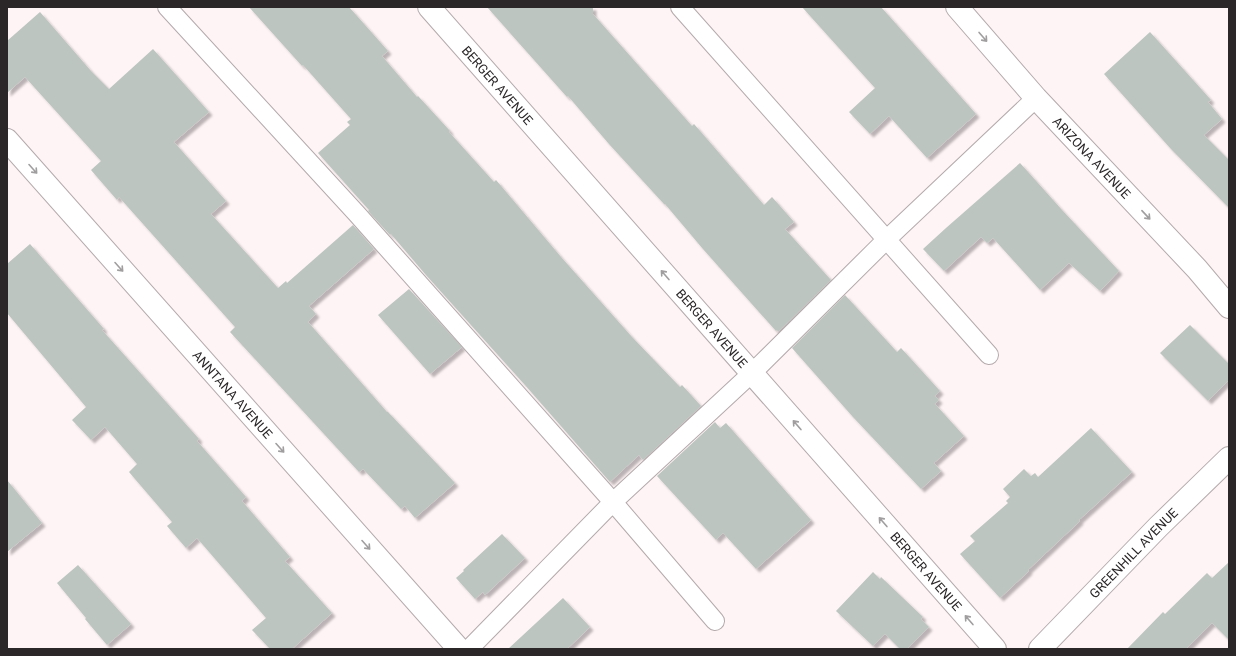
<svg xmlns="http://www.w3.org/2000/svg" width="1236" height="656" font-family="Roboto,sans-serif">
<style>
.building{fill:#bcc5c0;filter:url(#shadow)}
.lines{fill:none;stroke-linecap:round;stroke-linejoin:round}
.service-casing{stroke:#b4aaac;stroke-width:20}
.minor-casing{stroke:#b4aaac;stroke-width:24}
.service{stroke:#fff;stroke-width:18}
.minor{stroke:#fff;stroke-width:22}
.oneway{stroke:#a09e9e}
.labels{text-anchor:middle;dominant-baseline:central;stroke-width:3;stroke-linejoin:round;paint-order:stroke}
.street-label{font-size:13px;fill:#2b2728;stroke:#fff}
</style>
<defs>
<filter id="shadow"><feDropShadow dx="3.5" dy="3.5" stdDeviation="1" flood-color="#0004"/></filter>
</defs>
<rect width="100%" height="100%" fill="#fef3f5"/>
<path class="building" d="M249,7H349L388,51L382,56L417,97L418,96L450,131L449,132L494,182L496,180L561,257L632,337L680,387L682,385L701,406L643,460L639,455L610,482L525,385L426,275L391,234L390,235L368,211L369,210L318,153L350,125L347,122L351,119L303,65L302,66Z
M487,7H593V14L692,126L694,124L764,205L772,197L794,222L785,229L831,280L778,332L777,330L776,331L703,249L665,204H664L609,144L568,96L567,97Z
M802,7H881L976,114L927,158L889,116L870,134L849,112L875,88Z
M40,12L91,71L109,89L153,49L209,112L174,142L226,201L211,214L278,288L286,281L287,283L353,225L374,249L309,306L316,314L308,322L387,412H388L455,483L415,518L405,506L401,509L363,469L359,472L230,332L235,327L119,197L117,200L91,170L101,161L25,77L7,93V41Z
M1150,32L1211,100L1208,102L1222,119L1204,135L1229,160V208L1171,149L1104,74Z
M1020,163L1062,210L1119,271L1100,291L1069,263L1040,290L993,238L987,243L981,237L944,271L923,249L946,228Z
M30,244L104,329L102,330L199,439L197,441L246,497L242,501L290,557L285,561L332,613L292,649H270L252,630L266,618L197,538L186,548L167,526L172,522L129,472L137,464L105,427L91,440L72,420L86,407L7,313V264Z
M409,289L462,347L430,374L378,315Z
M845,295L897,352L901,348L940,391L935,396L939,400L935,404L964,436L934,463L941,471L921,489L853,417L792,348Z
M1190,325L1229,364V380L1208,401L1160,353Z
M715,422L720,428L726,423L811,520L756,569L723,533L716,540L657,476Z
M1091,428L1132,472L1079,520L1080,521L1028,570L1029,571L1000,598L960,554L975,541L970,536L1008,503L1006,501L1010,497L1003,489L1024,469L1031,476L1035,473L1038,477Z
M7,480L42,523L7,552Z
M502,534L525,558L485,595L483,592L475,599L456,578L464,571L463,570Z
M1229,562V640L1212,623L1186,649H1127L1163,612L1165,614L1207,573L1212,578Z
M78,565L131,624L107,645L85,619L86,618L57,583Z
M873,572L880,579L881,577L923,617L921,619L929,627L907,649H900L885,634L873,646L836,611Z
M563,598L590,627L567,649H508Z"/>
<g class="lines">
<defs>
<path id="service" d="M167,7L357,214L613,502L715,621
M680,7L989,355
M469,649L613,502L752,373L887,239L1036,98"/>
<g id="minor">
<path id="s1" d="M429,7L995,649"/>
<path id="s2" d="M957,7L1036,98L1197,269L1229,307"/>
<path id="s3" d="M7,140L459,649"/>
<path id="s4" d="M1040,649L1158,527L1229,458"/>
</g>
</defs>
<use href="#service" class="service-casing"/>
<use href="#minor" class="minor-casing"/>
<use href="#service" class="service"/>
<use href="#minor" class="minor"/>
</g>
<defs><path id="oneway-shaft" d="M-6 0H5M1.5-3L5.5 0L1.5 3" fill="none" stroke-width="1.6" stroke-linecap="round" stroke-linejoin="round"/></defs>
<g class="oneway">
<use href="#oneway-shaft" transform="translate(983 37) rotate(49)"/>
<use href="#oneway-shaft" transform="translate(33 169) rotate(48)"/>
<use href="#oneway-shaft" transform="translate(1146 215) rotate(47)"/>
<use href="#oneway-shaft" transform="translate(119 267) rotate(48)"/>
<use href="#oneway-shaft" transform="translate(665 275) rotate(-131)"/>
<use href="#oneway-shaft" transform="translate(797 425) rotate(-131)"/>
<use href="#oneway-shaft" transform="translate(280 448) rotate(48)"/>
<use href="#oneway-shaft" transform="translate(883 522) rotate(-131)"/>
<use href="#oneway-shaft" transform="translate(366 545) rotate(48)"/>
<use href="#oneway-shaft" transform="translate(969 620) rotate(-131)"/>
</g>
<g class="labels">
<g class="street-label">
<text stroke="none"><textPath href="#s1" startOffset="104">BERGER AVENUE</textPath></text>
<text stroke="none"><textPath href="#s2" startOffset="202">ARIZONA AVENUE</textPath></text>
<text stroke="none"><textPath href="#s1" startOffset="428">BERGER AVENUE</textPath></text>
<text stroke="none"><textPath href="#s3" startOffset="340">ANNTANA AVENUE</textPath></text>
<text stroke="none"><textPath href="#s4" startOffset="134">GREENHILL AVENUE</textPath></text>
<text stroke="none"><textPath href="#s1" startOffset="752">BERGER AVENUE</textPath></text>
</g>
</g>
<rect width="1236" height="656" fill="none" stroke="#2b2728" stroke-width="16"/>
</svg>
